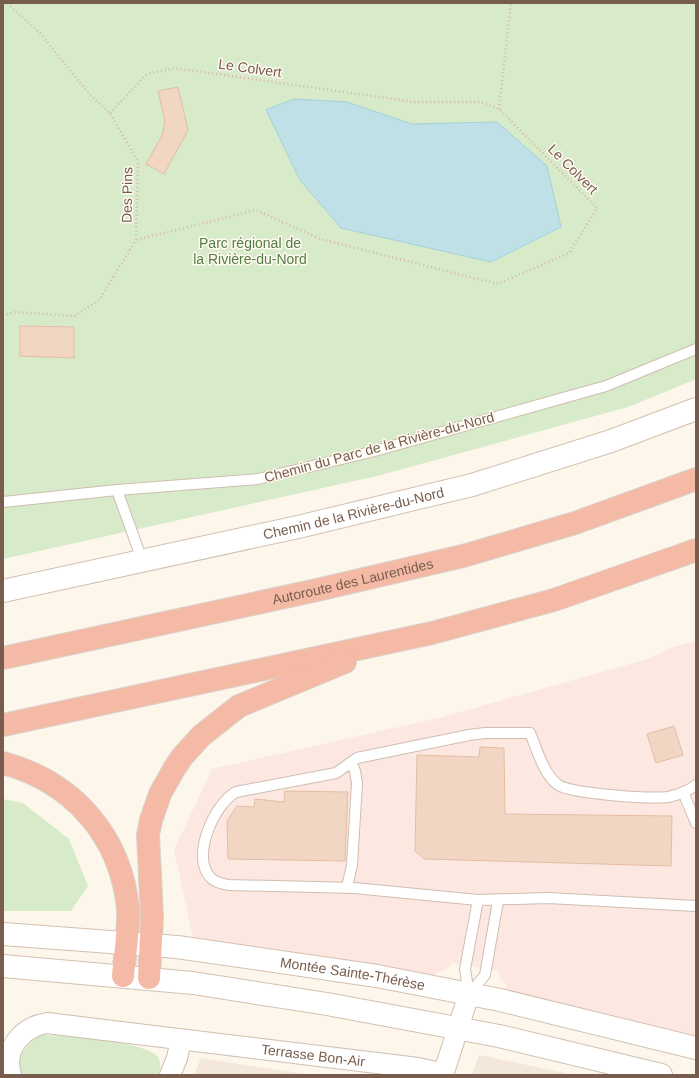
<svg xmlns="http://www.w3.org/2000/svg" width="699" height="1078" font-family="Arial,sans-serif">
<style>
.residential{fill:#f4e8da}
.commercial{fill:#fce8e0}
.green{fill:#d7eac9}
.water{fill:#bfe0e6;stroke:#a6d0d8}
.building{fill:#f1d6c4;stroke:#e3bda4}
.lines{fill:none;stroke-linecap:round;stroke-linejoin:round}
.lane-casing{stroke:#cfbeb0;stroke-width:12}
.street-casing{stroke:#cfbeb0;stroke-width:22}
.secondary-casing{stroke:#d4c0b0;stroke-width:24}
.highway-casing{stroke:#d9d2cd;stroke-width:24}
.path{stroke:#d7b9a6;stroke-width:2.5;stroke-dasharray:1 3;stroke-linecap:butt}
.lane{stroke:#fff;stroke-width:10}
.street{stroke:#fff;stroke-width:20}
.secondary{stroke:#fff;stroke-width:22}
.highway{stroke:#f4baa5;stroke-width:22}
.labels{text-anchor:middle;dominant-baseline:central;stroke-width:3;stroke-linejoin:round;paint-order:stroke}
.street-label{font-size:14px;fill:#785d4e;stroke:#fffaf2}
.park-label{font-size:14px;fill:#567d46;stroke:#fffaf2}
</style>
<rect width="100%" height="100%" fill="#fcf6eb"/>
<path class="residential" d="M479,1055L575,1075H472Z
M201,1058L311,1075H194Z"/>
<path class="commercial" d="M696,641V1035L512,992L505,989L507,985L500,978L498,971L453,963L445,971L436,972L435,976L193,937L174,850L212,769L443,717L648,659L673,647Z"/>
<path class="green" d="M3,3H696V379L628,407L377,476L3,559Z
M3,799L23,803L69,839L88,886L71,911H3Z
M41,1035C62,1035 146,1041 158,1057C162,1063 160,1069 158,1075H22C14,1058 27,1043 41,1035Z"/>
<path class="water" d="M294,99L347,102L412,124L497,122L547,166L561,227L491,262L341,228L300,180L266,110Z"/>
<path class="building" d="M178,87L188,130L164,174L146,164L162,136L165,121L158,91Z
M20,326L74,327V358L20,356Z
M674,726L683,755L656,763L647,734Z
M480,747L504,748L505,814L672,816L671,866L424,859L415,851L417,755L479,757Z
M285,791L348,792L345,861L228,859L227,821L237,806L254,807L255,799L284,802Z"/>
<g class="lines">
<defs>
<path id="lane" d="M117,490L142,560
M3,502L117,490L258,479L371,452L606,386L696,349
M696,785C688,791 678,795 668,797C651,799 568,794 557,784C543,773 537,749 530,733H485L469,735L357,758L336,773L236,792C214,804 190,858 211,878C216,883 223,884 229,885L354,888L478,900L548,898L696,906
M683,792L696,823
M347,887L352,865L357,783L355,771L351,762
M469,994L485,975L498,901
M469,994L465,969L478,900"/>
<g id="street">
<path id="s1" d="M11,1075C3,1049 22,1027 47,1023L418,1068L444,1074"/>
<path d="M170,1075L177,1058L181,1040"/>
<path d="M443,1075L469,994"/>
</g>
<g id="secondary">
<path id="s2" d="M3,591L298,527L472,485L611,441L696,409"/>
<path id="s3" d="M3,934L177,947L377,976L500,1000L696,1048"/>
<path d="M3,966L193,983L327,1004L499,1036L661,1075"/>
</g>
<g id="highway">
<path id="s4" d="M3,658L317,590L463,556L575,523L696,479"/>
<path d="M3,725L432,633L554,600L696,550"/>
<path d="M3,763C73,782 121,836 128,909C129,930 125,954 123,976"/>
<path d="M149,978L152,917L148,835L151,820L160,794L174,769L182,757L201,736L239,706L345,662"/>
</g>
</defs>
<use href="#lane" class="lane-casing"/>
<use href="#street" class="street-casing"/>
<use href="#secondary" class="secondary-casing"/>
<use href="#highway" class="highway-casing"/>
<path class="path" d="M499,109L511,3
M110,113L147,74L174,68L415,102H481L499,109L597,208L569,253L498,284L320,239L256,210L136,240
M3,315L16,312L75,316L99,300L136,240L138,162L110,113L90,95L40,33L7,3"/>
<use href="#lane" class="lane"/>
<use href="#street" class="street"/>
<use href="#secondary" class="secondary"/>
<use href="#highway" class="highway"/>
</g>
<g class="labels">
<g class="street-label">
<text transform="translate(250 68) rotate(8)">Le Colvert</text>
<text transform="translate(573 169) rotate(45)">Le Colvert</text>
<text transform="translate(127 195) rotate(-89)">Des Pins</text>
<text transform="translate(379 447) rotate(-15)">Chemin du Parc de la Rivière-du-Nord</text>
<text stroke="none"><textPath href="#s2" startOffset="359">Chemin de la Rivière-du-Nord</textPath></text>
<text stroke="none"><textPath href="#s4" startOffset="358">Autoroute des Laurentides</textPath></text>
<text stroke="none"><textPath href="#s3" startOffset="352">Montée Sainte-Thérèse</textPath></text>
<text stroke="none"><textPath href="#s1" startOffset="340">Terrasse Bon-Air</textPath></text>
</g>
<g class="park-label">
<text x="250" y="243">Parc régional de<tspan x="250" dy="16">la Rivière-du-Nord</tspan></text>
</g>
</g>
<rect width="699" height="1078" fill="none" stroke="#785d4e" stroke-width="8"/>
</svg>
